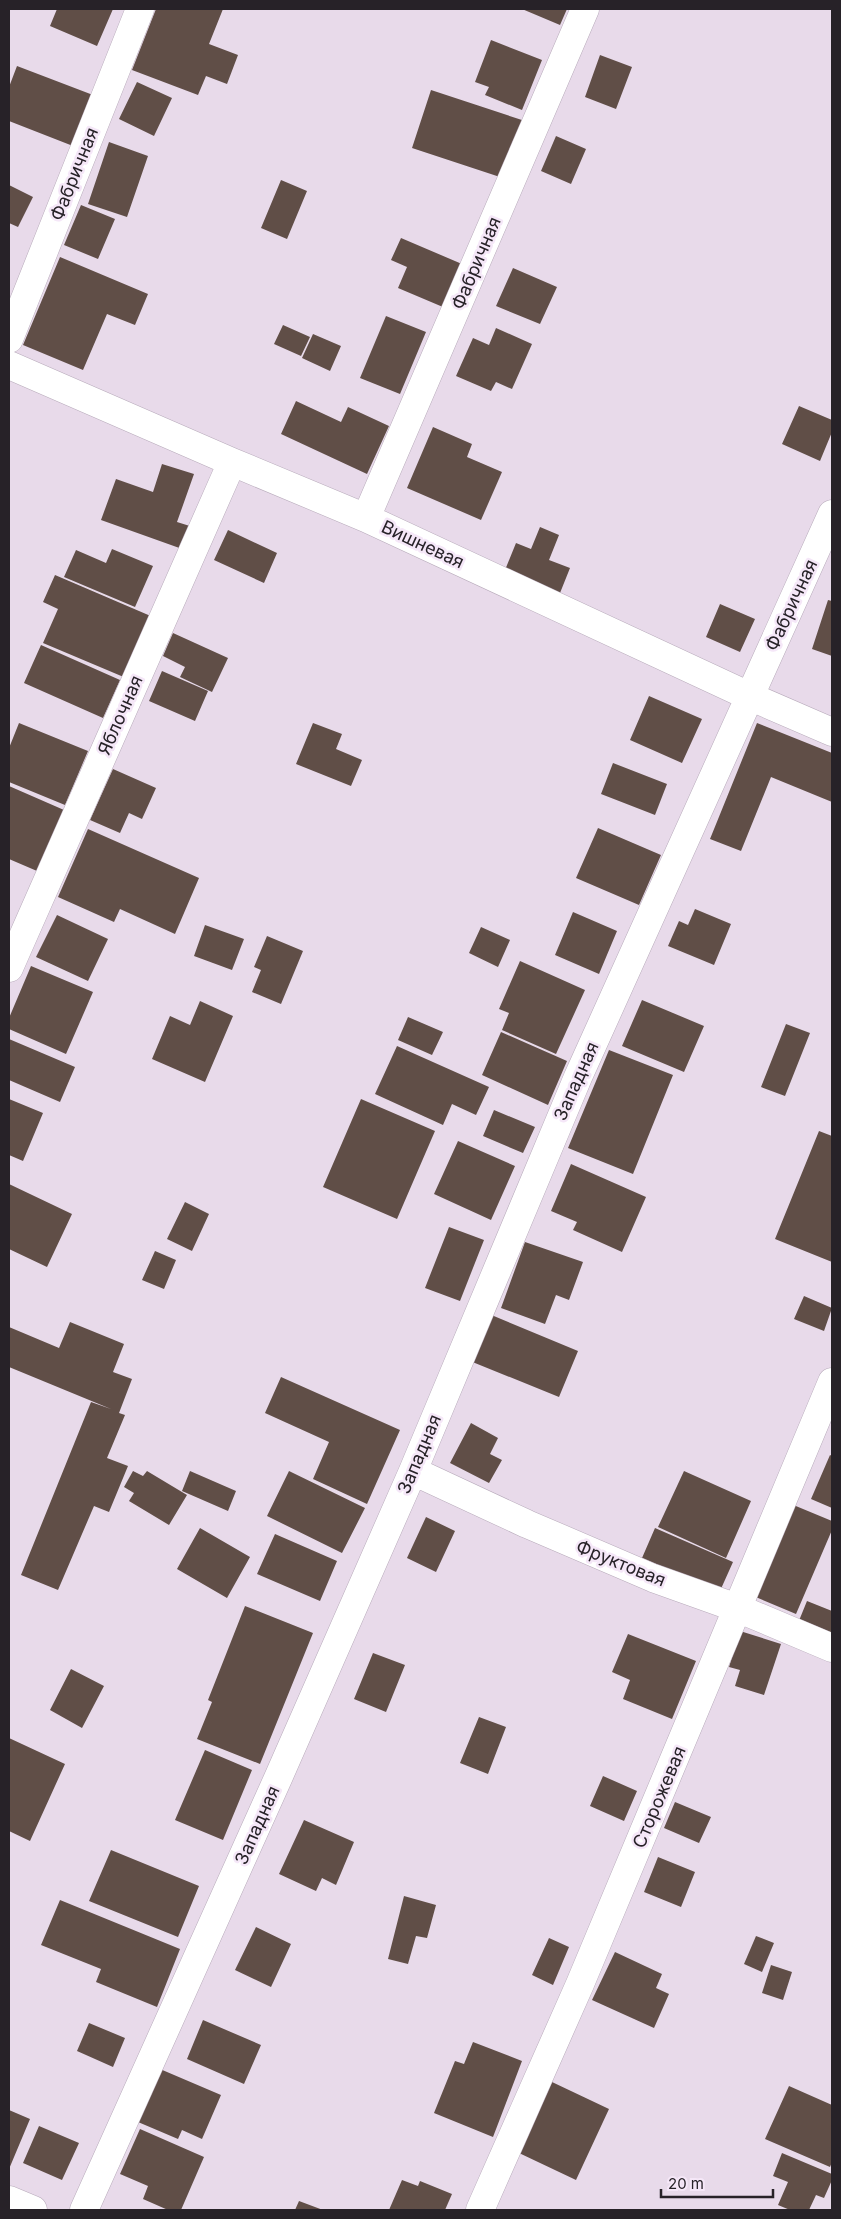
<svg xmlns="http://www.w3.org/2000/svg" width="841" height="2219" font-family="Inter,sans-serif">
<style>
.building{fill:#604e47}
.lines{fill:none;stroke-linecap:round;stroke-linejoin:round}
.street-casing{stroke:#b8abbb;stroke-width:29}
.street{stroke:#fff;stroke-width:28}
.labels{text-anchor:middle;dominant-baseline:central;stroke-width:5;stroke-linejoin:round;paint-order:stroke}
.street-label{font-size:18px;fill:#272228;stroke:#f5e7f8}
</style>
<rect width="100%" height="100%" fill="#e8daea"/>
<path class="building" d="M57,9H113L97,46L50,26Z
M156,9H223L209,44L238,55L227,84L206,76L198,95L132,70Z
M522,9H567L560,25Z
M491,40L542,60L522,110L485,95L489,87L475,82Z
M600,55L632,67L616,109L585,97Z
M17,66L93,95L73,146L9,121V87Z
M137,82L172,98L154,136L119,119Z
M431,90L525,121L506,179L412,148Z
M556,136L586,149L571,184L541,171Z
M109,142L148,156L127,217L88,204Z
M281,180L307,191L287,239L261,228Z
M9,185L33,197L18,227L9,223Z
M81,205L115,219L98,259L64,245Z
M401,238L469,267L450,310L398,288L407,267L391,260Z
M60,257L148,294L135,325L107,314L83,370L23,345Z
M513,268L557,287L540,324L496,306Z
M386,316L426,332L400,394L360,378Z
M283,325L310,337L301,356L274,344Z
M496,328L532,344L512,389L496,382L491,391L456,376L473,338L489,345Z
M313,334L341,346L330,371L302,358Z
M296,401L341,422L348,407L389,426L367,474L281,434Z
M799,406L832,420V432L820,461L782,444Z
M433,427L472,444L467,457L502,472L481,520L407,488Z
M162,464L194,474L177,522L193,527L185,550L101,520L116,479L153,492Z
M540,527L559,535L549,560L570,568L560,593L505,570L516,543L531,549Z
M228,530L277,553L264,583L214,560Z
M112,549L153,566L135,607L64,577L76,550L106,563Z
M55,575L153,617L126,678L43,643L58,609L43,602Z
M828,600L832,601V656L812,649Z
M720,604L755,619L740,652L706,637Z
M173,633L228,658L212,692L180,677L185,667L163,656Z
M41,645L120,680L103,718L24,683Z
M162,671L208,691L195,721L149,701Z
M649,696L702,719L682,763L630,740Z
M19,723L88,751L65,805L9,782V748Z
M313,723L342,734L336,749L362,760L351,786L296,764Z
M757,723L832,753V802L771,777L741,851L710,839Z
M613,763L667,784L655,815L601,794Z
M113,769L156,788L142,819L129,813L120,833L90,820Z
M9,786L64,810L37,871L9,859Z
M598,828L661,855L639,905L576,878Z
M88,829L199,878L175,934L120,909L114,922L58,897Z
M695,909L731,924L714,965L668,946L679,921L688,925Z
M573,912L617,931L599,974L555,955Z
M57,915L108,939L88,981L36,957Z
M205,925L244,939L232,970L194,956Z
M481,927L510,940L498,967L469,953Z
M267,936L303,951L281,1004L252,992L261,970L254,967Z
M520,961L585,990L556,1054L502,1030L509,1013L499,1009Z
M31,966L93,992L66,1054L9,1029V1018Z
M642,1000L704,1026L684,1072L622,1046Z
M200,1001L233,1016L205,1082L152,1059L170,1016L190,1025Z
M408,1017L443,1032L432,1055L398,1040Z
M786,1024L810,1033L785,1096L761,1087Z
M501,1032L567,1061L548,1105L482,1075Z
M9,1039L75,1067L60,1102L9,1080Z
M397,1046L489,1087L476,1115L452,1104L443,1125L375,1094Z
M609,1050L673,1075L633,1174L568,1148Z
M9,1099L43,1113L23,1161L9,1155Z
M361,1099L435,1131L397,1219L323,1187Z
M494,1110L535,1127L523,1153L483,1136Z
M819,1131L832,1136V1262L775,1239Z
M458,1141L515,1166L491,1220L434,1194Z
M571,1164L646,1197L622,1252L573,1230L577,1222L551,1211Z
M9,1184L72,1214L47,1267L9,1249Z
M185,1202L209,1214L192,1251L167,1239Z
M449,1227L484,1240L460,1301L425,1288Z
M525,1242L583,1262L569,1300L556,1295L545,1324L501,1308Z
M155,1251L176,1260L164,1289L142,1280Z
M804,1296L832,1308L824,1331L794,1319Z
M489,1314L578,1351L559,1397L470,1361Z
M70,1322L124,1344L113,1372L132,1379L119,1413L125,1415L107,1458L128,1466L109,1512L94,1506L58,1590L21,1575L91,1402L111,1409L9,1367V1327L59,1348Z
M281,1377L400,1430L367,1504L313,1479L329,1442L265,1413Z
M471,1423L498,1438L490,1454L502,1460L489,1483L450,1463Z
M830,1455L832,1456V1508L811,1499Z
M133,1471L143,1476L147,1471L187,1495L169,1525L129,1501L134,1493L124,1487Z
M190,1471L236,1491L228,1511L182,1491Z
M289,1471L365,1508L342,1553L267,1516Z
M684,1471L751,1501L726,1558L658,1527Z
M791,1504L832,1521V1530L796,1614L751,1595Z
M426,1517L455,1531L436,1572L407,1558Z
M200,1528L250,1557L227,1598L177,1569Z
M655,1528L733,1562L720,1591L642,1558Z
M275,1534L337,1561L320,1601L257,1574Z
M807,1601L832,1611V1643L796,1628Z
M245,1606L313,1633L260,1764L197,1739L212,1702L208,1700Z
M740,1631L781,1644L764,1695L735,1686L740,1670L729,1667Z
M628,1634L696,1661L672,1719L623,1699L630,1680L612,1672Z
M373,1653L405,1665L386,1712L354,1699Z
M71,1669L104,1686L82,1728L50,1710Z
M479,1717L506,1727L488,1774L460,1763Z
M9,1738L65,1764L30,1841L9,1831Z
M205,1750L252,1770L223,1840L175,1820Z
M603,1776L637,1791L624,1821L590,1806Z
M675,1802L711,1817L699,1843L664,1828Z
M304,1820L354,1842L336,1885L322,1878L316,1891L279,1874Z
M111,1850L199,1886L178,1937L89,1901Z
M658,1857L695,1872L681,1907L644,1892Z
M404,1896L436,1905L427,1938L416,1936L408,1964L388,1959Z
M60,1900L180,1949L157,2007L96,1982L101,1969L41,1945Z
M256,1927L291,1944L271,1987L235,1970Z
M756,1936L774,1943L762,1972L744,1964Z
M549,1938L569,1947L553,1985L532,1975Z
M615,1952L662,1974L656,1988L669,1994L654,2028L592,2000Z
M771,1965L792,1972L783,2000L762,1993Z
M203,2020L261,2045L244,2084L187,2059Z
M89,2023L125,2038L113,2067L77,2051Z
M473,2042L522,2061L493,2137L434,2113L455,2061L464,2064Z
M160,2069L221,2095L202,2139L182,2130L178,2139L138,2122Z
M552,2082L609,2109L576,2180L519,2153Z
M789,2086L832,2105V2162L830,2167L765,2139Z
M9,2110L30,2119L9,2169Z
M39,2126L79,2143L62,2180L23,2163Z
M140,2129L204,2157L181,2210H168L143,2199L148,2186L120,2174Z
M782,2153L832,2174V2180L824,2198L816,2195L809,2210H790L778,2205L788,2182L773,2176Z
M402,2180L418,2186L420,2181L452,2194L445,2210H389Z
M299,2201L323,2210H295Z"/>
<g class="lines">
<defs>
<path id="street" d="M9,339L140,9
M9,365L232,462L366,518L749,696L832,732
M366,518L585,9
M9,968L232,462
M413,1471L527,1524L653,1578L737,1608L832,1648
M9,2200L33,2210
M84,2210L279,1776L413,1471L578,1077L832,514
M480,2210L580,1984L832,1382"/>
</defs>
<use href="#street" class="street-casing"/>
<use href="#street" class="street"/>
</g>
<g class="labels">
<g class="street-label">
<text transform="translate(74 174) rotate(-68)">Фабричная</text>
<text transform="translate(476 263) rotate(-67)">Фабричная</text>
<text transform="translate(423 544) rotate(25)">Вишневая</text>
<text transform="translate(791 605) rotate(-65)">Фабричная</text>
<text transform="translate(120 715) rotate(-66)">Яблочная</text>
<text transform="translate(576 1081) rotate(-66)">Западная</text>
<text transform="translate(419 1454) rotate(-67)">Западная</text>
<text transform="translate(621 1563) rotate(22)">Фруктовая</text>
<text transform="translate(659 1797) rotate(-67)">Сторожевая</text>
<text transform="translate(257 1825) rotate(-66)">Западная</text>
</g>
</g>
<rect width="841" height="2219" fill="none" stroke="#272228" stroke-width="20"/>
<path d="M661 2189v8h112v-8" fill="none" stroke="#272228" stroke-width="2.5"/>
<text x="668" y="2189" font-size="15" fill="#272228" stroke="#f5e7f8" stroke-width="4" paint-order="stroke">20 m</text>
</svg>
